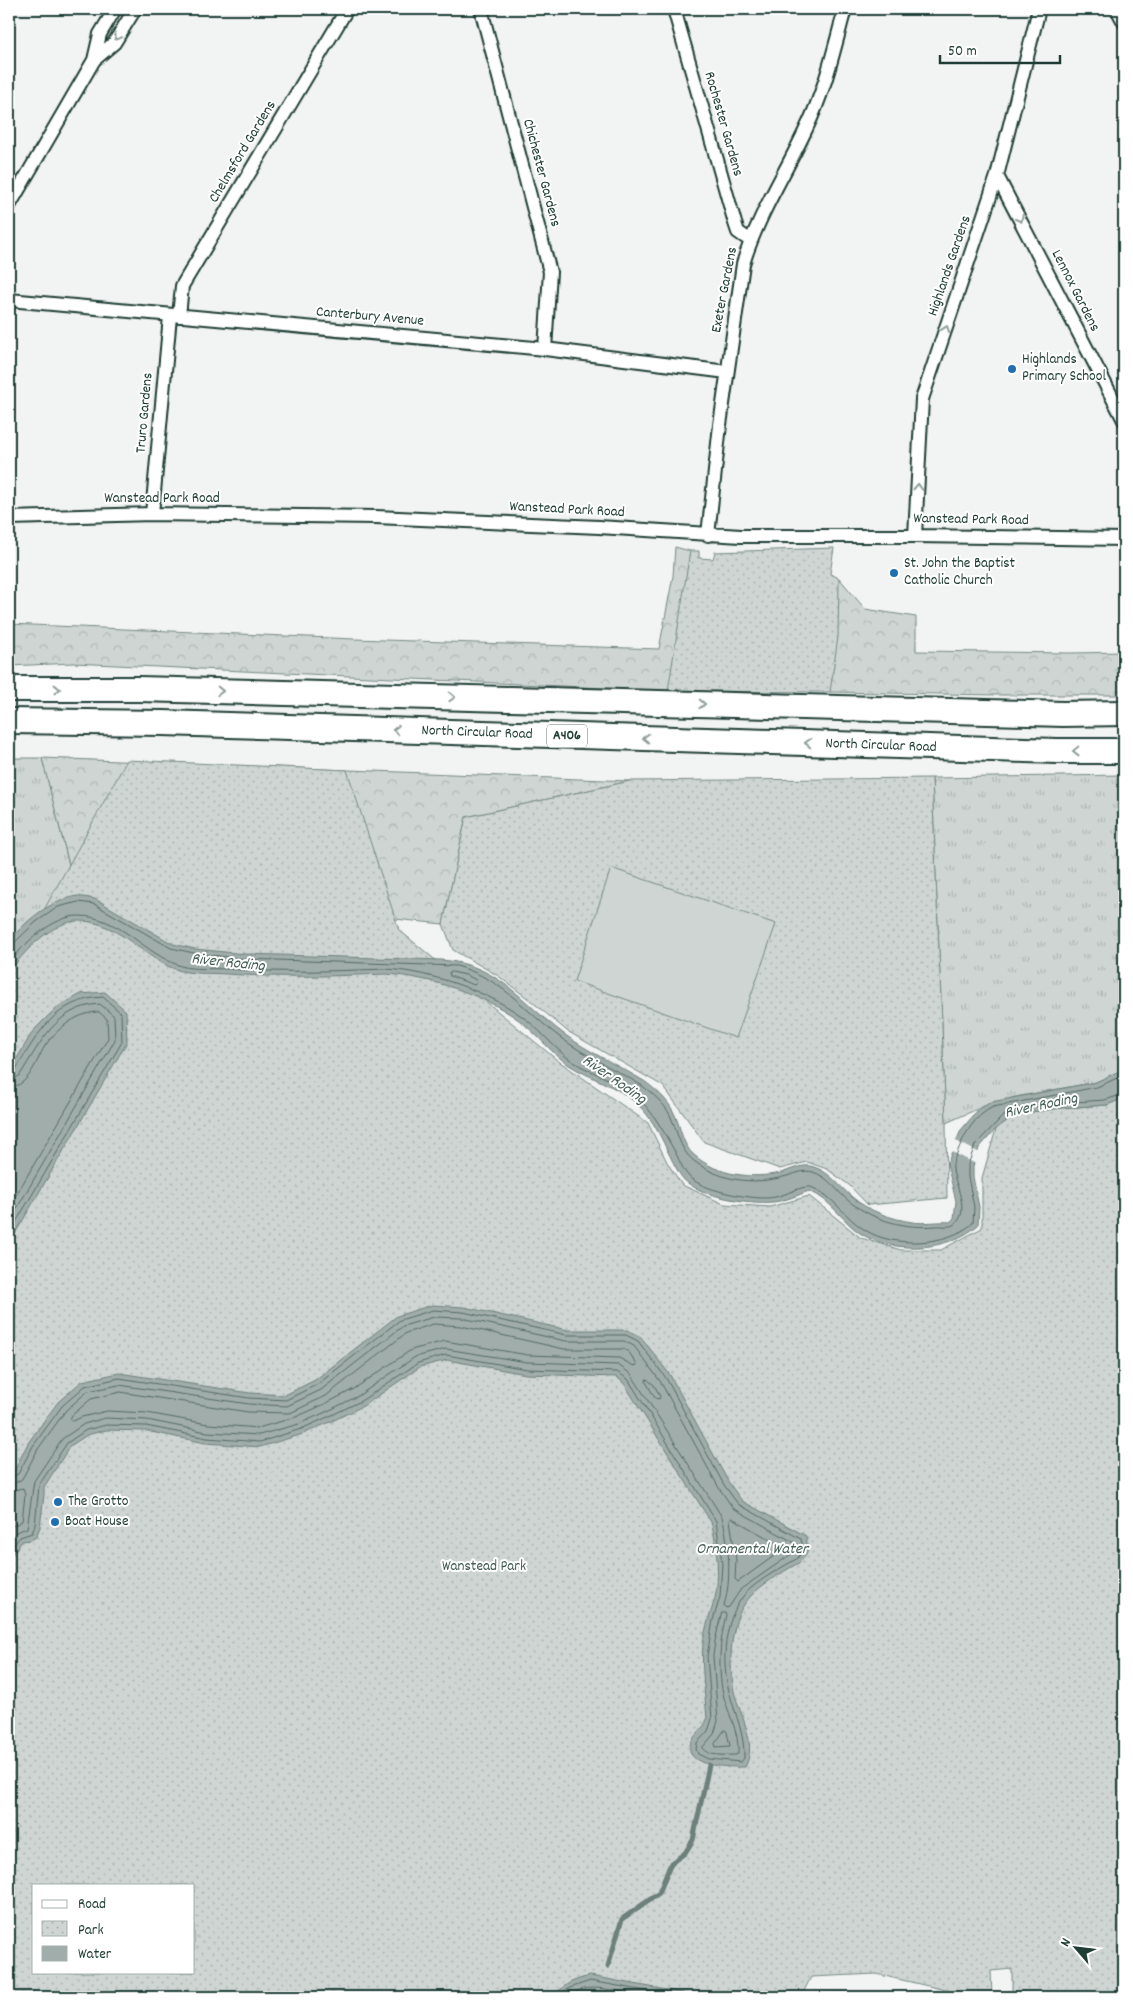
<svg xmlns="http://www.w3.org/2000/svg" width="1133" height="2006" font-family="Dekko,sans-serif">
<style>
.grass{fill:url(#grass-tufts);stroke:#768984}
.forest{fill:url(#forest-crowns);stroke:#768984}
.park{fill:url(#park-dots);stroke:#768984;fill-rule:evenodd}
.pitch{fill:#ced5d3;stroke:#768984}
.water{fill:#a1adaa;stroke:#6d807b}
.pier{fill:#f2f3f3}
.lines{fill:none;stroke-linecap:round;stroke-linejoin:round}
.shore{stroke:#536a63;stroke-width:1}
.stream{stroke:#6d807b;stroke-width:5}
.street-casing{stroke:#1f3d34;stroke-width:16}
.highway-casing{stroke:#1f3d34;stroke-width:28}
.street{stroke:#fff;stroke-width:12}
.highway{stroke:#fff;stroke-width:24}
.oneway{stroke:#8f9e9a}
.poi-dot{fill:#1f6fb2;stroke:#fff;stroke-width:2}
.labels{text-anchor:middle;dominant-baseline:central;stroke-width:4;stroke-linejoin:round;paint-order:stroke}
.shield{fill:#fff;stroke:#627771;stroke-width:1}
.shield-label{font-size:14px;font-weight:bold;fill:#1f3d34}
.street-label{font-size:15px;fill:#1f3d34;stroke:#fff}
.poi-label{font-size:15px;fill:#1f3d34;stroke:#fff;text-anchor:start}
.park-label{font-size:15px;fill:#425b54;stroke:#fff}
.water-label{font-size:16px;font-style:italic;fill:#465f57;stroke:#fff}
</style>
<defs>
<pattern id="grass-tufts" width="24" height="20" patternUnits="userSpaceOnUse" patternTransform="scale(1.25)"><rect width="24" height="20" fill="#ced5d3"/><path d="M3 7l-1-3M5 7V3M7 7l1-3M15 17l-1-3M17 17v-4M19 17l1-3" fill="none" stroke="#b0b8b6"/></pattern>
<pattern id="forest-crowns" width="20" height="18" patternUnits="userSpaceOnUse" patternTransform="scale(1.25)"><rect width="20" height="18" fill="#ced5d3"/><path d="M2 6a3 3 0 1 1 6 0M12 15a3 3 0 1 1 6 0" fill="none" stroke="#b0b8b6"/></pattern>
<pattern id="park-dots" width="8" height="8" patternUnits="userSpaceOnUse" patternTransform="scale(1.25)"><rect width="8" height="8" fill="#ced5d3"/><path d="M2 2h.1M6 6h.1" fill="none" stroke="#b0b8b6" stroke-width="1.8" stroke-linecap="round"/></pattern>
</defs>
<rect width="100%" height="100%" fill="#f2f3f3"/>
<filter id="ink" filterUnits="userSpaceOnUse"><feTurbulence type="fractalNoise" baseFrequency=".02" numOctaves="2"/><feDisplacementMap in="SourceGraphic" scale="10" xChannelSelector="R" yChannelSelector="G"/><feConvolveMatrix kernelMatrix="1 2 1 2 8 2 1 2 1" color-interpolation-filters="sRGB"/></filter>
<g filter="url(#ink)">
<path class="grass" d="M9,758H42L77,896C46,905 30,917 9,941Z
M1124,775V1069L1096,1082L1015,1097L984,1106L946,1123L932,778Z"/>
<path class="forest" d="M675,547L690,551L694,573L765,666L668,691L73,663L9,666V624L354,639L659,649L673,576Z
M839,578L865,609L916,617V651L1070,653L1124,652V695H998L830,692L823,662Z
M42,758L630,781L466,817L443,924L366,916L77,896Z"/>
<path class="park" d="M834,548L830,574L839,578L838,637L830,692L668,691L690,551H699V558L713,559L715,552Z
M127,760L347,770L399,930L557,1060L648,1123L668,1164L682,1185L724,1204L770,1207L809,1196L861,1238L901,1250H941L982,1228V1178L996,1129L1016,1114L1061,1108L1107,1105L1124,1098V1997H1012V1969L991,1971L992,1997H976L876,1974L811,1977L801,1997H9V973ZM34,1885H194V1972H34Z
M932,778L946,1123L947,1198L868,1205L849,1185L827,1169L807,1162L780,1169L704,1142L663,1086L567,1031L530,1000L497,975L453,950L443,924L466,817L630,781Z"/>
<path class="pitch" d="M611,868L776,924L736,1038L574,981Z
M848,1992L854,1997H805V1993Z"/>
<path class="water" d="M77,896L95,899L173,944L195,949L245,954L441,960C499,964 522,1003 564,1034C587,1051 619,1066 644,1081C655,1089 667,1099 673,1111C681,1125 681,1144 694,1155C718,1176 751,1179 781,1173C791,1170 803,1163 814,1167C830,1172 840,1187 852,1197C868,1211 892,1219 912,1222C924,1224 937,1221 950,1222L954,1218L956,1201L947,1164L949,1159L961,1130L978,1110L991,1102L1096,1082L1124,1069V1098L1107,1105L1061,1108L1016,1114L996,1129L979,1148L973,1166V1177L979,1207L978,1225C949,1251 897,1254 863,1235C845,1225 831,1199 809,1191C798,1195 785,1201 773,1202C749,1204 695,1197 681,1176C665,1151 659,1123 635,1102C617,1086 589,1078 569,1065C552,1053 539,1037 524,1024C489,996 431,977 386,974C333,976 280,978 226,974C212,973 195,974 181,971C144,961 120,921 80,921C53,920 22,953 9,973V941C27,920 49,901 77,896Z
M105,992L126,1011L127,1042L9,1244V1072L33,1031L56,1008L81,994Z
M432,1305L464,1307L568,1330H627L641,1337L670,1375L729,1483L742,1501L806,1536C807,1543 809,1550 806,1555C802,1562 795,1565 788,1569C764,1584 742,1596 735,1626C730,1646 730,1665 733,1686C737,1711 759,1742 745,1767C731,1767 681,1768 691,1742C695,1734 704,1729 707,1719C705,1694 701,1668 703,1643C705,1627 711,1613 715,1598C720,1577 717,1543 711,1522L623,1382L616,1377L526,1374L447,1360L420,1367L363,1406L332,1421L303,1434L260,1447L206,1443L146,1431L106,1430L87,1435L70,1446L44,1487V1495L40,1527L36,1537L31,1540L22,1541L9,1559V1474L14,1471L28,1443L58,1402L82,1381L119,1373L250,1393L285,1395L315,1380L397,1316Z
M590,1976L683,1993L696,1997H553C564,1984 573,1980 590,1976Z"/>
<path class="pier" d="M954,1140L980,1153L976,1164L950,1151Z"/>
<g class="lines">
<path class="shore" d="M9,944L14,943L36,922L58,907L78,902L94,904L171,948L194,953L245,959L457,966C506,981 523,1010 561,1038C584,1055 616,1070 641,1085C652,1093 664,1103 670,1115C680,1137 679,1154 703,1167C728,1182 756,1184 783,1177C793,1175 803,1169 813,1172C829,1177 838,1193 850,1202C875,1221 906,1229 936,1226C943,1225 951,1229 957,1222C971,1207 951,1180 953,1164C953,1160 956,1157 957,1153C964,1135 974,1116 993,1107L1097,1087L1124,1075
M9,964C21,945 55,915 79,916C120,916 144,954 181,966C194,970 212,968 226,969C280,973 333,971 386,969C432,972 491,992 527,1020C543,1033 555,1049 572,1061C594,1075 625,1083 643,1103C656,1117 665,1134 674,1150C681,1162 684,1177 698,1183C713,1192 758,1201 775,1197C787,1195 799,1186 811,1187C833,1195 846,1219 865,1230C893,1248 948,1246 973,1223L974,1207L968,1177V1165L975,1145L1002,1117L1015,1109L1061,1103L1105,1100L1124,1094
M452,972L466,975L476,980L477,983L474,985L450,976L449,973Z
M9,1073L15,1071C37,1034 56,999 103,997L121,1013L122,1042L9,1234
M9,1080L15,1079L20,1075C41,1042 56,1007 100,1004L114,1016L115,1040L9,1222
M9,1087C31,1087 36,1058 47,1043C59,1027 79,1012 99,1012L107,1019L108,1038L9,1207
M434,1324L461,1326L564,1349H623L629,1352L637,1365L634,1366L619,1358L528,1355L445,1341L411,1350L354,1389L325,1404L296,1417L258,1428L208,1424L147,1413L107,1411L82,1417L73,1421L70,1419L72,1415L91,1399L120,1392L248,1412L290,1413L326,1396L406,1333Z
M647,1379L654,1385L660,1396L659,1399L655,1398L646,1382Z
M9,1478L18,1474L33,1446L62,1406L85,1386L119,1378L249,1398L286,1400L318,1384L400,1320L433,1310L463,1312L567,1335H626L638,1341L666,1378L724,1485L738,1504L801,1539L803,1549L798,1558C781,1568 756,1581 744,1595C724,1620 721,1662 729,1691C735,1714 745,1735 744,1758L741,1762L708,1759L698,1754L696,1749L697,1743L708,1731L712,1719L707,1656L713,1620L720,1597L722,1563L716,1521L628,1379L617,1372L527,1369L446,1355L418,1363L361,1401L330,1416L301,1429L260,1442L207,1438L146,1426L106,1425L86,1430L67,1443L39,1485L35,1525L32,1533L20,1537L9,1551
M9,1484L15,1483L22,1479L38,1449L66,1410L88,1391L119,1385L249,1404L287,1406L321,1390L403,1326L434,1317L462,1318L566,1341H624L634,1346L660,1381L719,1488L733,1508L795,1543L796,1548L793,1553L741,1589L729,1607L726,1608L724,1605C732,1581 729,1542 722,1517L631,1374L618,1365L527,1362L446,1349L415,1357L358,1396L328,1411L299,1424L259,1435L207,1432L147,1420L105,1418L84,1424L62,1439L34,1481L27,1528L16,1532L9,1541
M9,1491L23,1488L25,1495L22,1521L9,1528
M732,1518L785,1548L738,1582L735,1579L736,1560L730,1520Z
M722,1613H725L726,1615C720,1640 718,1664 722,1689C726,1711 740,1731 738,1754L735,1755C725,1755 709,1757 702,1748L714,1734L718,1721L713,1656L715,1641Z
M725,1730L727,1732L730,1746L716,1747L715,1744Z
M559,1997L567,1989L590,1981L680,1997
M568,1997C584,1979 624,1993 645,1997"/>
<path class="stream" d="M608,1966L622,1919L659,1893L671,1863L685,1853L693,1840L709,1765"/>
<defs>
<path id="street" d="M481,9L550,272L545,349
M674,9L735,223L738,232L751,241
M1117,9L1124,22
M94,60L100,34L115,9
M997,176L1124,420
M9,206L94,60L114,43L135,9
M9,300L545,349L727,372
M179,316L182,286L347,9
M152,514L170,316
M9,518L152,514L376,517L599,527L741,536H915L1124,539
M708,535L720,425L743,264C757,217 785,174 806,129C825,91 834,49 845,9
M915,536L922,399L997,176L1039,9"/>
<path id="highway" d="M9,689H139L1063,714L1124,713
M9,721L163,723L1057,751H1124"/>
</defs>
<use href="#street" class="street-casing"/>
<use href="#highway" class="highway-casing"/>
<use href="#street" class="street"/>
<use href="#highway" class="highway"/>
</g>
<defs><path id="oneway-chevron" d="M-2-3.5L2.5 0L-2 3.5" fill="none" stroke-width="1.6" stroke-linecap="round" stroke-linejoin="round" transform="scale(1.25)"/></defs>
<g class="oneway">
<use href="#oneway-chevron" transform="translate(117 37) rotate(123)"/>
<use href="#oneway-chevron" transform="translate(1020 219) rotate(62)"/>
<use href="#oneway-chevron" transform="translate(946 329) rotate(-71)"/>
<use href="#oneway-chevron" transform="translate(918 487) rotate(-87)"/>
<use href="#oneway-chevron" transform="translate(57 689)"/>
<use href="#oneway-chevron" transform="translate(220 691) rotate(2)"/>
<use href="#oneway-chevron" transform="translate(452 697) rotate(2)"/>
<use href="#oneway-chevron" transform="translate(702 704) rotate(2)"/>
<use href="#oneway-chevron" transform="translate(396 730) rotate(-178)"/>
<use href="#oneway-chevron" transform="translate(646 738) rotate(-178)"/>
<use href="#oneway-chevron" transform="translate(808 743) rotate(-178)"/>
<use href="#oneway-chevron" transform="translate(1076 751) rotate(179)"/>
</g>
</g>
<g class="poi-dot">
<circle cx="1012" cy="369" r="5"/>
<circle cx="894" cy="573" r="5"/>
<circle cx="58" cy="1502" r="5"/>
<circle cx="55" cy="1522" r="5"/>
</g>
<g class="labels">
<rect class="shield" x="547" y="724.5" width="40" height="23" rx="4"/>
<g class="shield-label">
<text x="567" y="736">A406</text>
</g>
<g class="street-label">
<text transform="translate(723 124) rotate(74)">Rochester Gardens</text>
<text transform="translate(243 152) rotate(-59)">Chelmsford Gardens</text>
<text transform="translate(541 173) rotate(75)">Chichester Gardens</text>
<text transform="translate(950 266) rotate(-71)">Highlands Gardens</text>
<text transform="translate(725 290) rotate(-79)">Exeter Gardens</text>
<text transform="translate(1075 291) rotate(63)">Lennox Gardens</text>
<text transform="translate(370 317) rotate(5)">Canterbury Avenue</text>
<text transform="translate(145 413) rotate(-85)">Truro Gardens</text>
<text x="162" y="499">Wanstead Park Road</text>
<text transform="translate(567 510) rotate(3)">Wanstead Park Road</text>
<text transform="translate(971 520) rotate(1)">Wanstead Park Road</text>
<text transform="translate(477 733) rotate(2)">North Circular Road</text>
<text transform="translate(881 746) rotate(2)">North Circular Road</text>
</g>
<g class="poi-label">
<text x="1022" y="360">Highlands<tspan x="1022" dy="17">Primary School</tspan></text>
<text x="904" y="564">St. John the Baptist<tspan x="904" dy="17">Catholic Church</tspan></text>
<text x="68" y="1502">The Grotto</text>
<text x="65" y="1522">Boat House</text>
</g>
<g class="park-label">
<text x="484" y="1567">Wanstead Park</text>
</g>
<g class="water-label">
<text transform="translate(228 963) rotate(6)">River Roding</text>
<text transform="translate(614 1080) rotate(35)">River Roding</text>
<text transform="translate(1041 1106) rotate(-12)">River Roding</text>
<text x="752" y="1549">Ornamental Water</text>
</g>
</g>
<rect width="1133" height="2006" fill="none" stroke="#fff" stroke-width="30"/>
<rect x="15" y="15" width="1103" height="1976" fill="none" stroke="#1f3d34" stroke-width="2" filter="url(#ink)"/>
<rect x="32" y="1884" width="162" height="90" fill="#ffffff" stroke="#a5b1ae"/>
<rect x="42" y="1900" width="25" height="8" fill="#ffffff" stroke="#a5b1ae"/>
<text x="78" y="1908" font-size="15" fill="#1f3d34">Road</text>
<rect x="42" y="1921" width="25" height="15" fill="url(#park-dots)" stroke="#a5b1ae"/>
<text x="78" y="1934" font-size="15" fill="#1f3d34">Park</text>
<rect x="42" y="1946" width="25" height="15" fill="#a1adaa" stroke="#a5b1ae"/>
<text x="78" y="1958" font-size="15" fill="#1f3d34">Water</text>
<g transform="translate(1076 1948) rotate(298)" stroke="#ffffff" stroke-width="4" paint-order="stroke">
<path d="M0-4L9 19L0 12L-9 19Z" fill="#1f3d34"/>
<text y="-8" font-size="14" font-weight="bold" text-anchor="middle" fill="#1f3d34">N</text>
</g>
<path d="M940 55v8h120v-8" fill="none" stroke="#1f3d34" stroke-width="2.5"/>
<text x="948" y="55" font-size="15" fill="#1f3d34" stroke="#ffffff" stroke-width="4" paint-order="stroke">50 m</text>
</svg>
